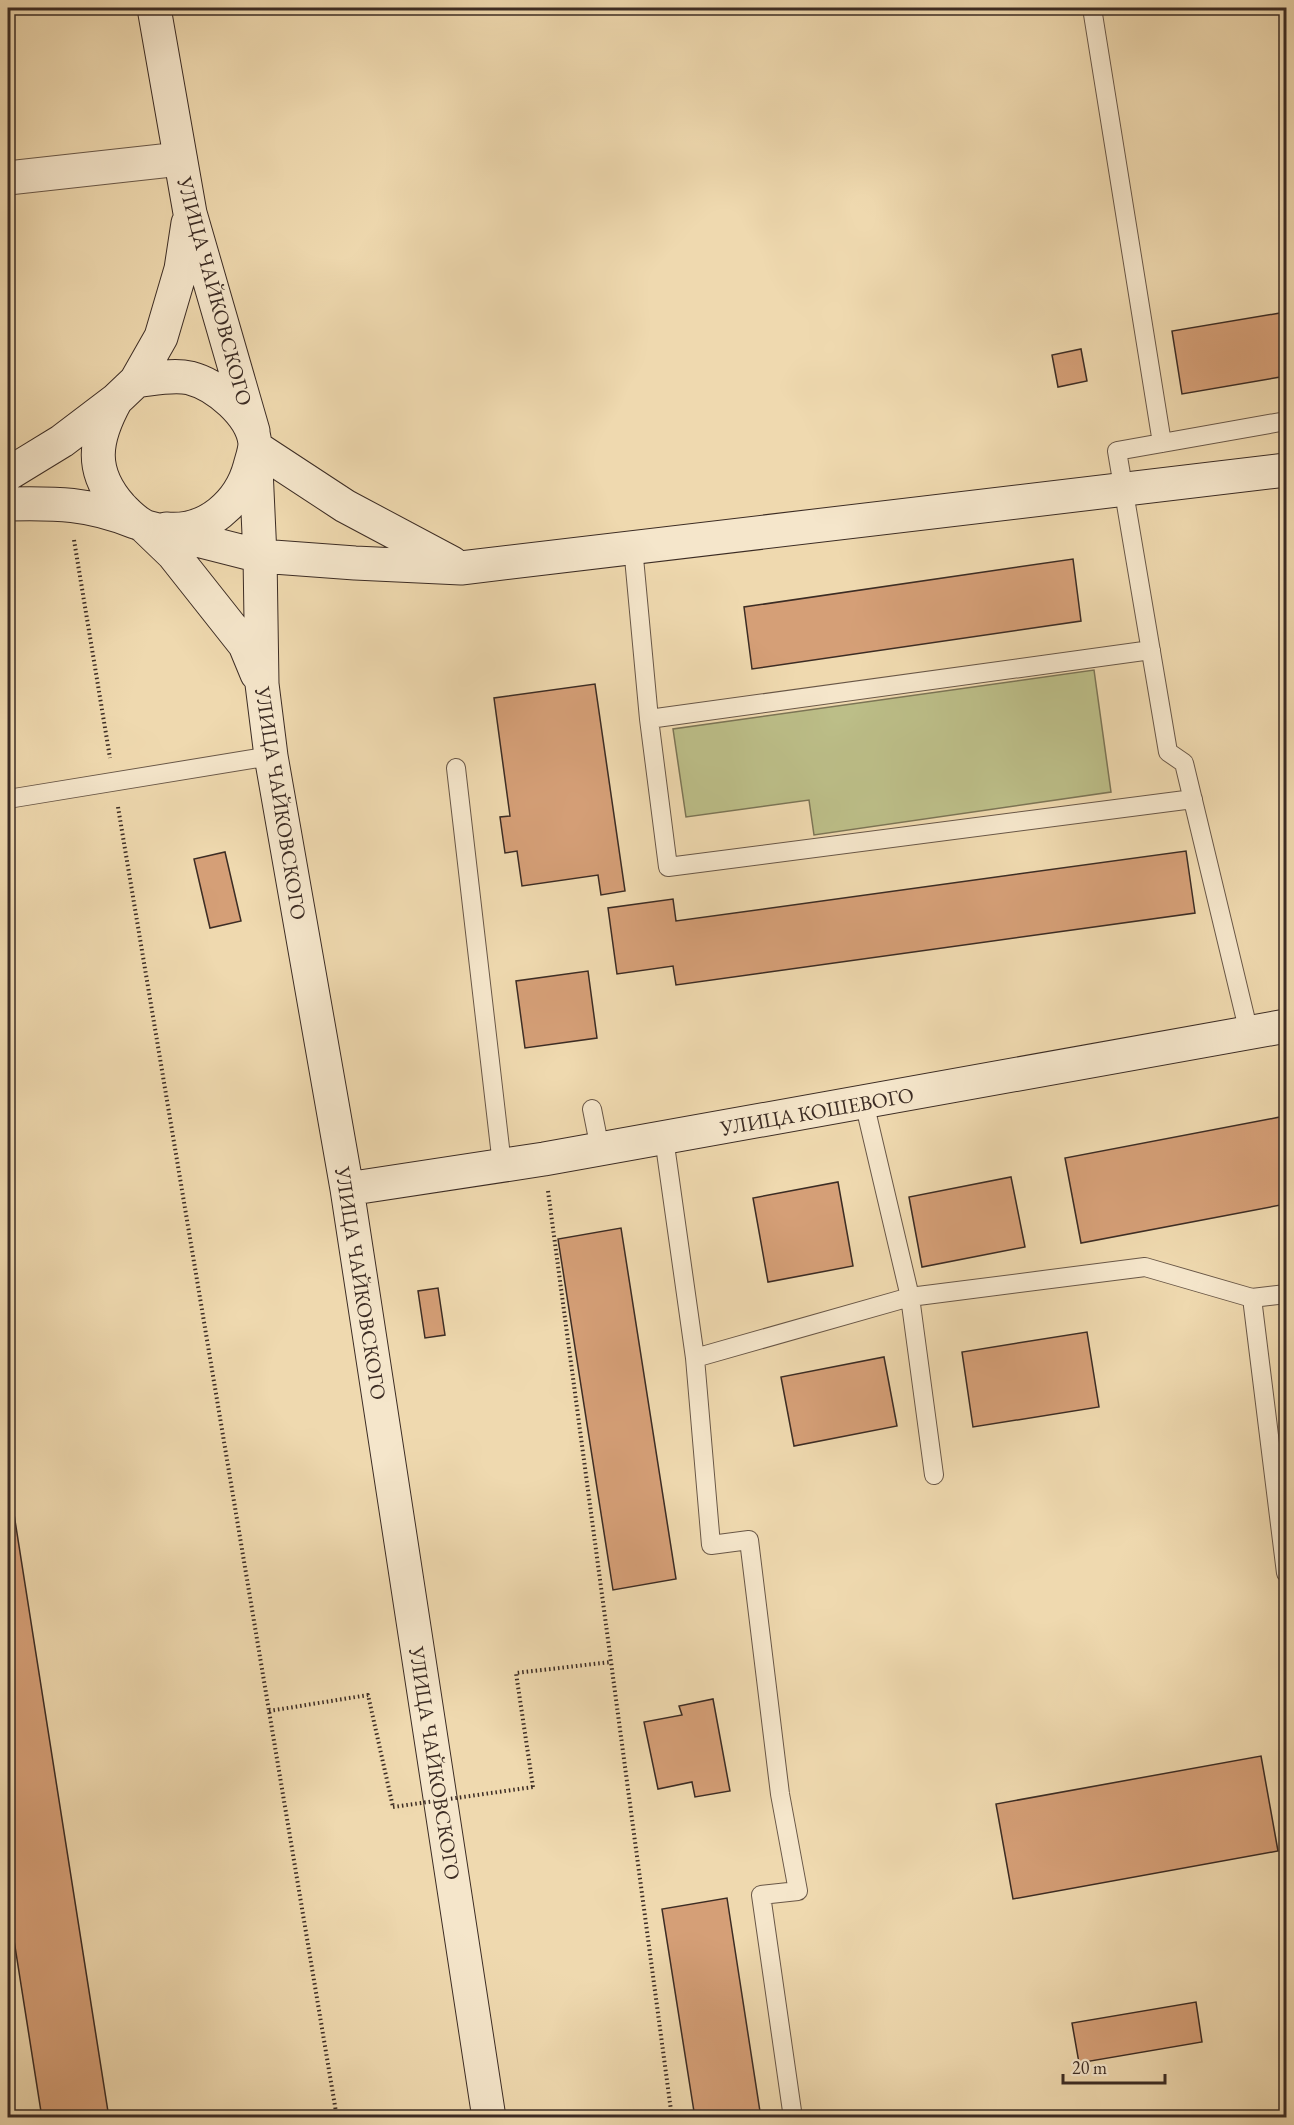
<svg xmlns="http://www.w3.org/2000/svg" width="1294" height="2125" font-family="'EB Garamond',serif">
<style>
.green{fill:#bcbe88;stroke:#7c7556;stroke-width:1.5}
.building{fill:#d59f77;stroke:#3c2c24;stroke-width:1.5}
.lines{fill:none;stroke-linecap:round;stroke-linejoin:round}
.lane-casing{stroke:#695747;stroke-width:20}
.street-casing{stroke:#695747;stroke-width:35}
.secondary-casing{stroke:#3c2c24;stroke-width:35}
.path{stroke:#3c2c24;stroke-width:4;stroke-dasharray:1.5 3;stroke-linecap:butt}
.lane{stroke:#f5e6cb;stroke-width:18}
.street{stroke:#f5e6cb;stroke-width:33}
.secondary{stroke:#f5e6cb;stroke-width:33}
.path-bridge{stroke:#3c2c24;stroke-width:4;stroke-dasharray:1.5 3;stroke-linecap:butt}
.labels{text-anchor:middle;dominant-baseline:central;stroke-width:4.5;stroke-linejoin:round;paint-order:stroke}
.street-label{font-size:21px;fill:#3c2c24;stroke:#f5e6cb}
</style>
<rect width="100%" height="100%" fill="#efd9af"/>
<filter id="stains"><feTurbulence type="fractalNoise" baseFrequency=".00333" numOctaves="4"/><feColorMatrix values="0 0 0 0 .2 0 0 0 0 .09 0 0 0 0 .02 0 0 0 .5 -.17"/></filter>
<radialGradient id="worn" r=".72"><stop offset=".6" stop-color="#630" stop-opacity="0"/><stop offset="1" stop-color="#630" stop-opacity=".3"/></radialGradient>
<path class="green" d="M1094,670L1111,792L814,835L809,800L686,817L673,729Z"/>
<path class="building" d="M1286,312V376L1182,394L1172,331Z
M1081,349L1087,381L1058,387L1052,355Z
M1073,559L1081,621L752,669L744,607Z
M595,684L625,891L601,895L598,875L522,886L517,851L505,853L500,817L510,816L494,698Z
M1186,851L1195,913L676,985L673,966L617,974L608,908L673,899L676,921Z
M225,852L241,921L210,928L194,859Z
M588,971L597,1038L525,1048L516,981Z
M1280,1117L1286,1149V1204L1081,1243L1065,1158Z
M1011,1177L1025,1247L922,1267L909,1197Z
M838,1182L853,1266L768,1282L753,1198Z
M621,1228L676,1579L613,1590L558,1239Z
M438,1288L445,1335L425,1338L418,1291Z
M1087,1332L1099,1407L973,1427L962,1352Z
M884,1357L897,1426L794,1446L781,1377Z
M8,1495H11L109,2118H42L8,1902Z
M713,1699L730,1791L695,1797L692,1782L658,1789L644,1722L682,1715L679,1706Z
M1261,1756L1278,1851L1013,1899L996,1804Z
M727,1898L761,2118H695L662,1909Z
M1196,2002L1202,2042L1079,2063L1072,2023Z"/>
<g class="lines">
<defs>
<path id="lane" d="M1092,8L1162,443
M633,547L649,719
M1151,650L649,719L668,867L1193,799
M456,768L502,1165
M8,799L271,756
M1249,1033L1184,763L1168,752L1117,451L1286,421
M864,1102L910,1297L934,1475
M592,1109L600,1149
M664,1138L695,1358L711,1545L749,1540L780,1794L798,1891L761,1895L793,2118
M1286,1294L1252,1298L1286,1573
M695,1358L910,1297L1145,1267L1252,1298"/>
<path id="street" d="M8,178L180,159"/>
<path id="secondary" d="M154,8L190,213L253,431
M136,381C153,379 173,374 190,378C217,385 252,415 255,443C255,451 252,458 250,466C240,503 207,533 166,529
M116,400C94,440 89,471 121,507C129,515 135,522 146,527L260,556L355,563L461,568L1286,470
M255,447L260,556L262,684L271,756L347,1189L489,2118
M255,447L345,506L452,563
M8,474L62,441L116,400L136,381L161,337L181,269L188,223
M8,504C56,503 89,503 135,522
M146,528L173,554L245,645L257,674
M347,1189L544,1159L1286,1026"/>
</defs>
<use href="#lane" class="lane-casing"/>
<use href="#street" class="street-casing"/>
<use href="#secondary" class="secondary-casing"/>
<path class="path" d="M74,540L110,758
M118,807L337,2118
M548,1191L672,2118
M269,1711L368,1695L393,1807
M533,1787L516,1673L611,1662"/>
<use href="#lane" class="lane"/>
<use href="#street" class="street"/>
<use href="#secondary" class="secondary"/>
<path class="path-bridge" d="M393,1807L533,1787"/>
</g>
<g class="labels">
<g class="street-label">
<text transform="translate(215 291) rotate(75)">УЛИЦА ЧАЙКОВСКОГО</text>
<text transform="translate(281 803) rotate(81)">УЛИЦА ЧАЙКОВСКОГО</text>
<text transform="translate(817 1111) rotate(-10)">УЛИЦА КОШЕВОГО</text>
<text transform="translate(361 1283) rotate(81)">УЛИЦА ЧАЙКОВСКОГО</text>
<text transform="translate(435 1763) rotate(81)">УЛИЦА ЧАЙКОВСКОГО</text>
</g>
</g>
<rect width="1294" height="2125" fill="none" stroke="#efd9af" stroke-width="30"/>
<rect x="9" y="9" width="1276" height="2107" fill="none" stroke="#3c2c24" stroke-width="3"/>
<rect x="15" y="15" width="1264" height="2095" fill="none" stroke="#3c2c24" stroke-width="1.5"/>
<path d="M1063 2074v9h102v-9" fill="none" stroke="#3c2c24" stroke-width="3"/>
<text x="1072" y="2074" font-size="18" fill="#3c2c24" stroke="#f5e6cb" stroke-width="4.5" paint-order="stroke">20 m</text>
<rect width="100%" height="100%" filter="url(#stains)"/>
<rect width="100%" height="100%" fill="url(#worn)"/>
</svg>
